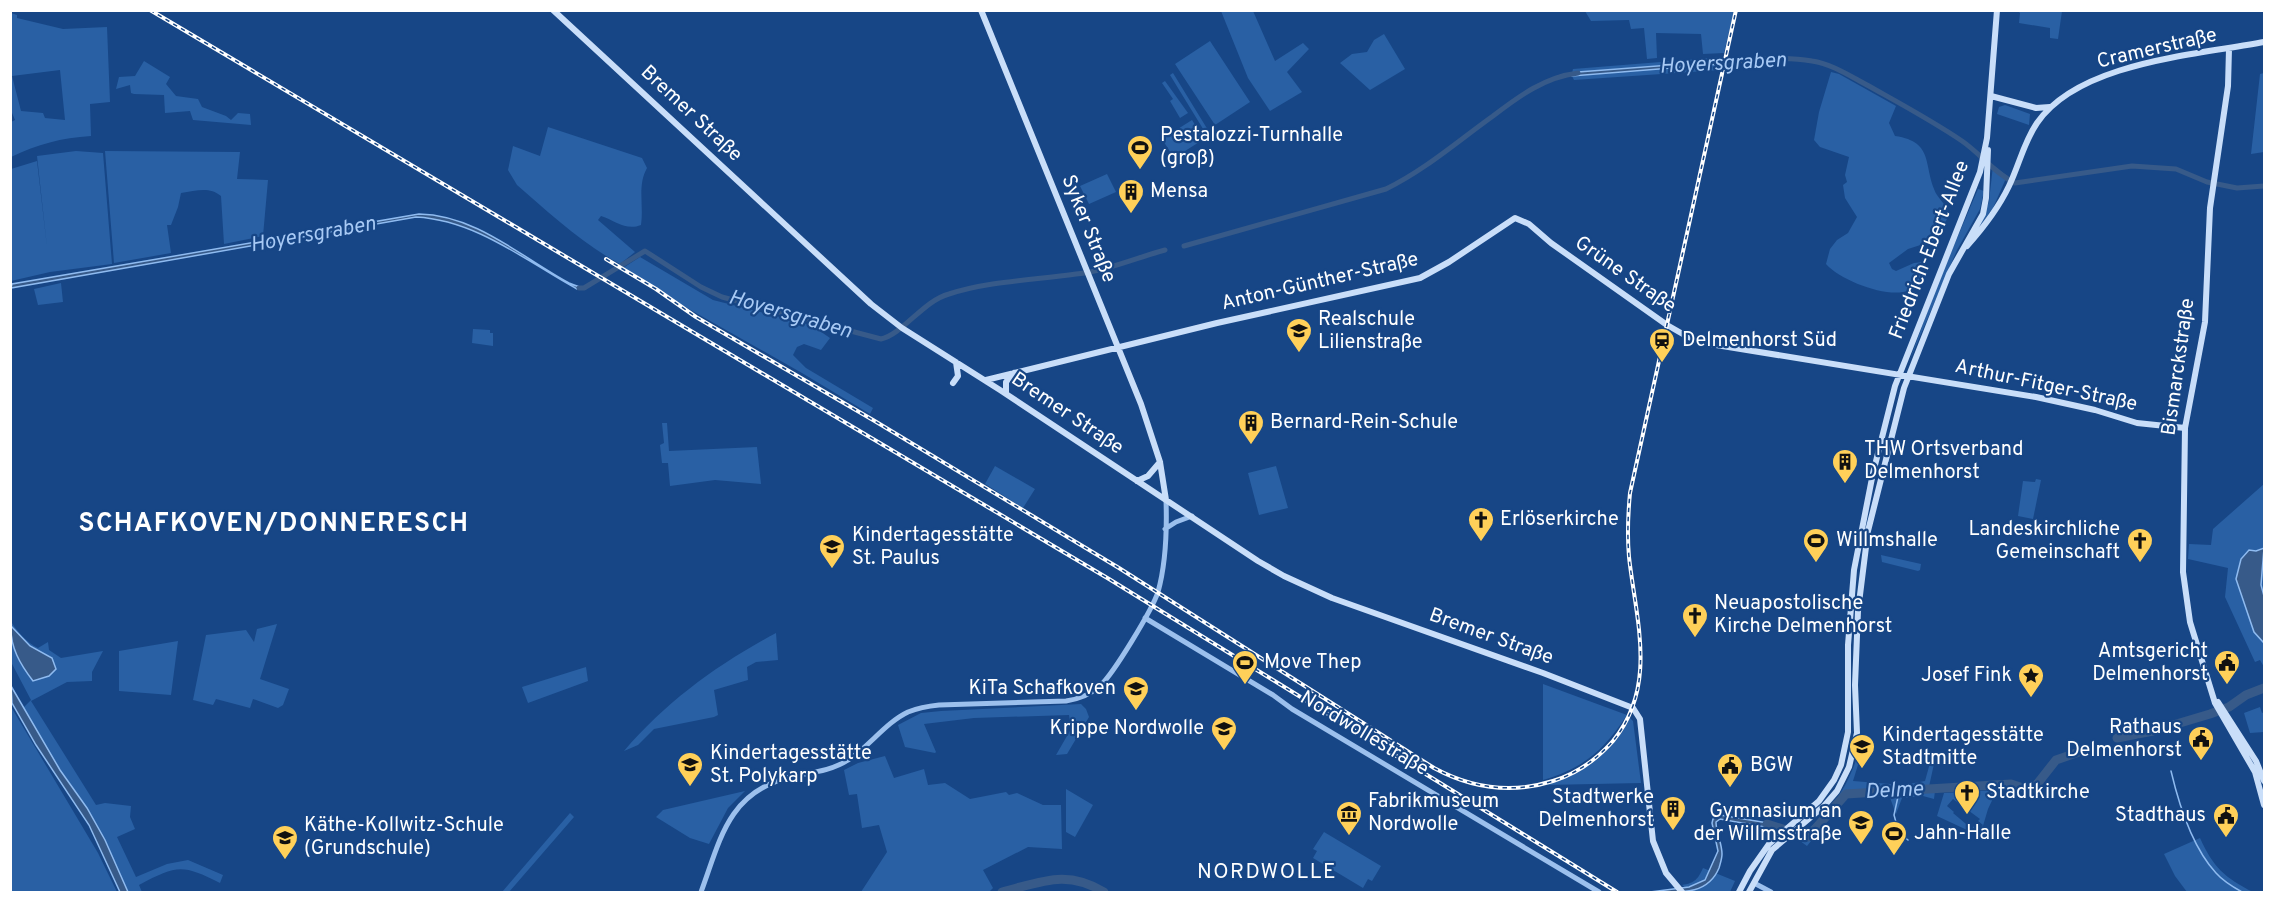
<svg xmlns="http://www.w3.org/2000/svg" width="2275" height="903" font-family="Overpass,sans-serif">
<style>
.green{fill:#2960a4;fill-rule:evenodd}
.water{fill:#375a89;stroke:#8fbbf0;stroke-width:1.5}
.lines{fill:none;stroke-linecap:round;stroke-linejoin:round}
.stream{stroke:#8fbbf0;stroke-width:1.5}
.canal{stroke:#375a89;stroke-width:5}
.river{stroke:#375a89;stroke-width:9}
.tertiary{stroke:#9cc0ed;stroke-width:5}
.secondary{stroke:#c9def9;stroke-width:6}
.rail-casing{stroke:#fff;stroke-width:4}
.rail{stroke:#174686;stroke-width:1.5;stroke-dasharray:4.5;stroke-linecap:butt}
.labels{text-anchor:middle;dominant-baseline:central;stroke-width:4.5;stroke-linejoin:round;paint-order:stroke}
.street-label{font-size:20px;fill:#fff;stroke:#174686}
.poi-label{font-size:20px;fill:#fff;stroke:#174686;text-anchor:start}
.water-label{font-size:21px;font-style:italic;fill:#a8caf5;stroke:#174686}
.neighbourhood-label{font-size:21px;letter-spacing:1.5px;fill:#fff;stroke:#174686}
.district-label{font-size:26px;font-weight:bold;letter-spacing:1.5px;fill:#fff;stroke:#174686}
</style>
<rect width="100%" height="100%" fill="#174686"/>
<path class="green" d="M1221,11H1253L1275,61L1303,43L1309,49L1287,72L1302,92L1270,111L1248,78Z
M1585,11H1734L1724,53L1703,54L1701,34L1656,33L1657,58L1647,59L1644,28L1631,29L1629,20L1591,21Z
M2018,11H2062L2058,39L2050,38V28L2019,23L2020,13Z
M11,13L17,15V18L63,29L107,27L110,102L90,104L91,136C61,138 38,144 11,157V122L15,120L10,108ZM60,70L65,120L45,118L43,113L21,111L12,76Z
M1384,34L1405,69L1370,90L1340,63L1352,54L1367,52L1374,40Z
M1210,41L1250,102L1215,125L1175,64Z
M1723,57V61L1572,73L1573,69Z
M144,61L170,77L166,84L176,96L198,99L202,107L226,116L231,120L238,113L250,114L251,125L193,120L190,111L165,113L164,95L134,94L131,93L130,85L116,89L119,77L135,76Z
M1721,64L1720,70L1574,80L1572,76C1620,67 1672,68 1721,64Z
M1831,72L1839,74L1896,106L1889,123L1895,136C1936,142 1922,167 1937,195C1940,200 1945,204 1948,210V217L1936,240L1908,249L1889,263L1892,269L1896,271L1914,263L1923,262L1929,269L1921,285C1916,288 1909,291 1903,292C1882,296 1840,280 1826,264L1830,249L1837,240L1848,233L1857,217L1845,198L1843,185L1847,182L1845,175L1849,157L1820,147L1814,140L1819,112Z
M1173,73L1211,135L1208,137L1170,75Z
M2264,73V152L2251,154L2260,74Z
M1165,81L1188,113L1180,118L1170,101L1173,99L1162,83Z
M2005,105L2030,114L2029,125L1997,114L1999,107Z
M1192,120L1204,139L1174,158L1162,139Z
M548,127L642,158L647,168C637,186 644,205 641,225C626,231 616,221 601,216L598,220L635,252L620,264C584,245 548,212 517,185L508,170L513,146L540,156Z
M76,151L103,153L112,264L50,272L11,281V169L37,161L47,247L37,156Z
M105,151L240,152L237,179L268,180L263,236L224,244L221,196C209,186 196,191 181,193L178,207L171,225H167L171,253L114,263Z
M1993,165L2007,176L1993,208L1975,233L1989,202Z
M1107,174L1116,192L1089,204L1080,186Z
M1978,189L1984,191L1980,209L1957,250L1909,362L1938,283Z
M640,257L713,300L811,325L830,338L821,350L804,344L797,347L793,355L806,368L873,408L870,414L802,373L620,270Z
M61,283L63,302L38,305L34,289Z
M473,329L490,330V333H493V346L472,343Z
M662,423H667L669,451L757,447L761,484L715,480L670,486L668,463H662L660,445L664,443Z
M995,466L1035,489L1023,508L985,484Z
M1276,466L1288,508L1259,515L1248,473Z
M2036,479L2041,480L2033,519L2018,516L2023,481L2035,482Z
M2264,484V667L2260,660L2255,662L2225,597L2228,568L2188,559L2189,544L2211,545L2213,529Z
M1881,555L1921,564L1920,570L1918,571L1882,562Z
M10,620C16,630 27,643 38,648L48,642L49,650L61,658L103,651L92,672V681L67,682L31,701L96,805L105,803L131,806L130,817L135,829L117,837L136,877L167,864L188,860L223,875L220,883C182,864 177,865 139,885L142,892H128L105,840L87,808L60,770L22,709L31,700L11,662Z
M277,624L260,679L289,689L283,705L278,708L253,699L250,708L216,699L213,705L193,700L206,635L246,630L254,642L257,629Z
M776,633L778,660L756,662L747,667L748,680L714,690L718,715L714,717L654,729L638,745L624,751C667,701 718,664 776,633Z
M178,641L171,695L119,691V651Z
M586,667L588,681L528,703L522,687Z
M1543,684L1627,715C1604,750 1584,768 1543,780Z
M1081,704L1086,709L1089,717L1067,754L1056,755L1071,729L1069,715L974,718L924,724L936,752L935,753L905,747L898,725L921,713L941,711Z
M10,705L98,853L117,892H11Z
M2260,707L2262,713L2264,712V732L2250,733L2244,713Z
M1630,718L1633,721L1641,783L1546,785C1583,772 1611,753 1630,718Z
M1866,739L1853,781L1903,785L1925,781L1930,763L1934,764L1928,791H1935L1934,799L1923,796L1902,798L1896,814L1889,795L1847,796L1807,846L1796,838C1833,812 1850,785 1862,741Z
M885,756L894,778L924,769L928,785L945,783L970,799L1006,792L1009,795L1017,793L1043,805H1061L1062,849L1028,847L983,870L993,888L989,892H861L887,852L879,825L862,828L857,794L849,795L844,770L858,763Z
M1066,789L1093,805L1075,837L1066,832Z
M1997,790L1988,809L1980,836L1937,816L1944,793ZM1953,799L1980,819L1978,821L1983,825L1979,830L1974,826L1972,829L1953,813L1954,812L1947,806Z
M745,791L728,808L709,844L690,838L656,817L663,810Z
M570,813L574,817L509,892H502Z
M1324,832L1381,866L1372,881L1368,879L1363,888L1313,858L1317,851L1313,849Z
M2200,838C2213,867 2225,878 2253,892H2187L2175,876L2164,854Z
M1703,868L1735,881L1730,892H1691L1682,885C1695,883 1698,879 1703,868Z"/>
<path class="water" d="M1723,61L1721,64L1572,76V73L1578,72Z
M419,214C476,215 521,257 569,283C575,286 581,287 586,289H577C526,261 476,220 416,217L11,288L12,284Z
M2264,548L2261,585L2264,596V643L2254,632L2236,579L2241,559L2249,550L2256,551Z
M11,626L30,646L52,658L56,669L49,676L33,681C20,664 10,647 11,626Z
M11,686L60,770L87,808L105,840L128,892H120L89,825L36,745L12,703Z
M1720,815L1780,825L1776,829L1720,819L1716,822C1716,833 1722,843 1722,854C1722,859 1720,864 1719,868C1707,897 1676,892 1650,892L1689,887L1705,880L1718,851L1712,823L1713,819Z"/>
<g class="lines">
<path class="stream" d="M2171,771C2179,805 2192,847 2216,873C2223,881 2233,887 2242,892
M1899,792L1894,815L1899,833L1908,840"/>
<path class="canal" d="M1716,63C1748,61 1781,55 1812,61C1832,64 1850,76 1867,85C1899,103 1931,120 1962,141C1981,154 1994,173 2015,183L2132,166L2176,169L2207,182L2237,188L2264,186
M1184,246L1386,189C1425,170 1458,141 1493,116C1519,96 1545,77 1578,73
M579,288H584L645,251L701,287L722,297L881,339C903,334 923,301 949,294C989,281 1034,280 1076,274C1106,271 1136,258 1165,250"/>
<path class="river" d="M2117,738L2153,731L2210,714L2229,707L2246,695L2264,688
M1767,824L1808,837L1846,794L2011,784L2026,789L2034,788L2056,760L2082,751
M1002,892C1042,882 1066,869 1104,892"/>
<path class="tertiary" d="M1165,529L1176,522L1192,516
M1145,618L1273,695L1292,709L1599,892
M1754,883L1771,892
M701,892C720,841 727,795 786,778C806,773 830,772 848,760C869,747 885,723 908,712C918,708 929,706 939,705L1066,701C1079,699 1090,695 1100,686C1114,673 1152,610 1158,592C1166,563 1167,529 1166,500"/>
<path class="secondary" d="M553,10L871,304L902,328L1000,390L1258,561L1284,576L1332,598L1543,673L1633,708L1640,719L1653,841L1666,873L1682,892
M981,10L1141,404L1160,462L1166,500
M2229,49L2228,86L2210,208L2205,322L2185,428L2183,572L2190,622L2215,703L2255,772L2264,805
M1991,96L2036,108L2050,107
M1967,246C1984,227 1998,209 2009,186C2019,165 2024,142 2037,123C2079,62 2196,55 2264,42
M986,380L1217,323L1420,278L1449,262L1515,218L1529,224L1551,243L1667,325L1688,337L1710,344L2036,397L2095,410L2137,423L2185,428
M953,383L958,376L956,362
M1006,393V382L1014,373
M1137,481L1148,476L1160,462
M2218,702L2256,761L2264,781
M1739,892L1750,871L1769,844L1819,801L1834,780L1841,765L1848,732V645L1854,570L1873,473L1895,386L1980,172L1987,138L1997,10
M1749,892L1772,850L1824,806L1837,791L1849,767L1857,733L1855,685L1858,611L1868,531L1904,388L1949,274L1983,214L1986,198L1988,150"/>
<defs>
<path id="rail" d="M150,10L1109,579L1617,892
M606,259L656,289L696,317L873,420L1119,568L1434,768C1471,788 1512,794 1553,781C1576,774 1597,759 1613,741C1658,686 1636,620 1629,557C1627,535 1628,514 1630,493L1736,10"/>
</defs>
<use href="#rail" class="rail-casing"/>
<use href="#rail" class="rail"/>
</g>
<defs>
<symbol id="stadium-pin" viewBox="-11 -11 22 30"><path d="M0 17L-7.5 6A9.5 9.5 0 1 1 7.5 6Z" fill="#ffd059" stroke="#174686"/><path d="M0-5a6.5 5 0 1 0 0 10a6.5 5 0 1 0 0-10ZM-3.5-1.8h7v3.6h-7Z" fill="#111"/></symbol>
<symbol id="building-pin" viewBox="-11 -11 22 30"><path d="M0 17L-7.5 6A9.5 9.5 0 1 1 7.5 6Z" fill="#ffd059" stroke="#174686"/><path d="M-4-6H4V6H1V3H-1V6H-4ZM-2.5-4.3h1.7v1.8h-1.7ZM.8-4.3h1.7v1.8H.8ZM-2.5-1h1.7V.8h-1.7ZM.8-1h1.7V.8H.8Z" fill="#111"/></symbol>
<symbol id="school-pin" viewBox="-11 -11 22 30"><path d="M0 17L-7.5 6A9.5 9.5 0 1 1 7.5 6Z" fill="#ffd059" stroke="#174686"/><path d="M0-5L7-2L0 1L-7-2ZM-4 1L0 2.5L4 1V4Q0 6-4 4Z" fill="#111"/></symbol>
<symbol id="station-pin" viewBox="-11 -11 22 30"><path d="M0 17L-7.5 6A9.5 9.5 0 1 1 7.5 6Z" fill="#ffd059" stroke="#174686"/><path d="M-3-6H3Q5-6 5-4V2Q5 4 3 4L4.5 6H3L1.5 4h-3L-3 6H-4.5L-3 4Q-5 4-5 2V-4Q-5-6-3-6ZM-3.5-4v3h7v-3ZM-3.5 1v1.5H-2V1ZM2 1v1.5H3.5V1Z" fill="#111"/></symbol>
<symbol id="church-pin" viewBox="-11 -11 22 30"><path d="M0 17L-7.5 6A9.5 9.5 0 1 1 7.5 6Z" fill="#ffd059" stroke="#174686"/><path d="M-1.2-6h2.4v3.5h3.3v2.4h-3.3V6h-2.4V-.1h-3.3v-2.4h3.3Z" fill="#111"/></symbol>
<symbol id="civic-pin" viewBox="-11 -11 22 30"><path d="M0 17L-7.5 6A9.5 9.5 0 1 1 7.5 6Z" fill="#ffd059" stroke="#174686"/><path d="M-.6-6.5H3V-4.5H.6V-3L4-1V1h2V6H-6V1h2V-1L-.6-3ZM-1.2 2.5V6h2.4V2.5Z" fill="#111"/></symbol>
<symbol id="sight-pin" viewBox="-11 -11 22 30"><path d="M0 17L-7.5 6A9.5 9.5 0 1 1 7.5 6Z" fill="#ffd059" stroke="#174686"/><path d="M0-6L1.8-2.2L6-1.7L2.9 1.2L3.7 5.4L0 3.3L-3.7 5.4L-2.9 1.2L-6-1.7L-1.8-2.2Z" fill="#111"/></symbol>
<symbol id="museum-pin" viewBox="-11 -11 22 30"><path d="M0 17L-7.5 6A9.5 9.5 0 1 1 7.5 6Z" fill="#ffd059" stroke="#174686"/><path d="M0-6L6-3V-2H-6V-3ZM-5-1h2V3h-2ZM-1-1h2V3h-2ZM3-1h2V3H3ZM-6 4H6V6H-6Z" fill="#111"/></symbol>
</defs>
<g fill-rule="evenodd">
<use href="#stadium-pin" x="1125" y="133" width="30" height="40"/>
<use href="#building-pin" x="1116" y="177" width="30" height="40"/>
<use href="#school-pin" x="1284" y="316" width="30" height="40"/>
<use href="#station-pin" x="1647" y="326" width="30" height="40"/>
<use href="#building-pin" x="1236" y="408" width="30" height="40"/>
<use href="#building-pin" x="1830" y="447" width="30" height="40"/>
<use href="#church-pin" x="1466" y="505" width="30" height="40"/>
<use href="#stadium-pin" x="1801" y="526" width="30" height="40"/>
<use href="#church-pin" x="2125" y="526" width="30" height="40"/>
<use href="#school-pin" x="817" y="532" width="30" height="40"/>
<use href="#church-pin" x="1680" y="601" width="30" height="40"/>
<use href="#stadium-pin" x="1230" y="648" width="30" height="40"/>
<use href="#civic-pin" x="2212" y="648" width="30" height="40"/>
<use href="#sight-pin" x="2016" y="661" width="30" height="40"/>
<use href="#school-pin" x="1121" y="674" width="30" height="40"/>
<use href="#school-pin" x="1209" y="714" width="30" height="40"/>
<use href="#civic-pin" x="2186" y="724" width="30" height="40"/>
<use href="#school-pin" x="1847" y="732" width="30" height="40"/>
<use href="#school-pin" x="675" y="750" width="30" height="40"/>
<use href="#civic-pin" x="1715" y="751" width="30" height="40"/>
<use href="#church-pin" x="1952" y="778" width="30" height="40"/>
<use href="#building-pin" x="1658" y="794" width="30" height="40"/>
<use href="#museum-pin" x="1334" y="799" width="30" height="40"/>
<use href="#civic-pin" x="2211" y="801" width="30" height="40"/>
<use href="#school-pin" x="1846" y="808" width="30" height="40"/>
<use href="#stadium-pin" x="1879" y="819" width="30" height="40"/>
<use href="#school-pin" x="270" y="823" width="30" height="40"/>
</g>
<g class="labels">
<g class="street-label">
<text transform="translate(2157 49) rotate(-13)">Cramerstraße</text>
<text transform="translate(691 114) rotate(43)">Bremer Straße</text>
<text transform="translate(1088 229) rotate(68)">Syker Straße</text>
<text transform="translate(1930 250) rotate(-69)">Friedrich-Ebert-Allee</text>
<text transform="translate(1625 275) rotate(35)">Grüne Straße</text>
<text transform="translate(1320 282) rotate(-13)">Anton-Günther-Straße</text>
<text transform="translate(2179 367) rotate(-82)">Bismarckstraße</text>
<text transform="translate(2046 386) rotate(12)">Arthur-Fitger-Straße</text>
<text transform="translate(1067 414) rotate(34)">Bremer Straße</text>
<text transform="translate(1491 637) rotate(20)">Bremer Straße</text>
<text transform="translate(1364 734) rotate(31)">Nordwollestraße</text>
</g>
<g class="poi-label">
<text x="1160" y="136">Pestalozzi-Turnhalle<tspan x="1160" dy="23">(groß)</tspan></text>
<text x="1150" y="192">Mensa</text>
<text x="1318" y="320">Realschule<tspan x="1318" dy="23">Lilienstraße</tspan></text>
<text x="1682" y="341">Delmenhorst Süd</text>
<text x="1270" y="423">Bernard-Rein-Schule</text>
<text x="1864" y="450">THW Ortsverband<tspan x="1864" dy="23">Delmenhorst</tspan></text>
<text x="1500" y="520">Erlöserkirche</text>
<text x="2120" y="530" text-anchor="end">Landeskirchliche<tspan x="2120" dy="23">Gemeinschaft</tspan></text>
<text x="852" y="536">Kindertagesstätte<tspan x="852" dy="23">St. Paulus</tspan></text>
<text x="1836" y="541">Willmshalle</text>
<text x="1714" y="604">Neuapostolische<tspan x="1714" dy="23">Kirche Delmenhorst</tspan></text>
<text x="2208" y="652" text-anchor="end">Amtsgericht<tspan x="2208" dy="23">Delmenhorst</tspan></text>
<text x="1264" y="663">Move Thep</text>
<text x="2012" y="676" text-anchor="end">Josef Fink</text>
<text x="1116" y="689" text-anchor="end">KiTa Schafkoven</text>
<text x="2182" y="728" text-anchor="end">Rathaus<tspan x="2182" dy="23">Delmenhorst</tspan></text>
<text x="1204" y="729" text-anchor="end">Krippe Nordwolle</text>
<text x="1882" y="736">Kindertagesstätte<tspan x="1882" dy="23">Stadtmitte</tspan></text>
<text x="710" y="754">Kindertagesstätte<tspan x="710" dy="23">St. Polykarp</tspan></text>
<text x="1750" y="766">BGW</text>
<text x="1986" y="793">Stadtkirche</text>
<text x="1654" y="798" text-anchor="end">Stadtwerke<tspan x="1654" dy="23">Delmenhorst</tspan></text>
<text x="1368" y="802">Fabrikmuseum<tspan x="1368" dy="23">Nordwolle</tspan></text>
<text x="1842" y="812" text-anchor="end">Gymnasium an<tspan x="1842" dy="23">der Willmsstraße</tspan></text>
<text x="2206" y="816" text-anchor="end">Stadthaus</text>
<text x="304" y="826">Käthe-Kollwitz-Schule<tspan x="304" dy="23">(Grundschule)</tspan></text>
<text x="1914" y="834">Jahn-Halle</text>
</g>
<g class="water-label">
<text transform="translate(1723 64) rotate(-3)">Hoyersgraben</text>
<text transform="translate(313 235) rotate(-10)">Hoyersgraben</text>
<text transform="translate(790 315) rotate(16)">Hoyersgraben</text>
<text transform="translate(1894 791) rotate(-3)">Delme</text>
</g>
<g class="neighbourhood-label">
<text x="1267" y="872">NORDWOLLE</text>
</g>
<g class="district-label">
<text x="274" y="524">SCHAFKOVEN/DONNERESCH</text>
</g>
</g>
<rect width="2275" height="903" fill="none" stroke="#ffffff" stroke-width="24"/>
</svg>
